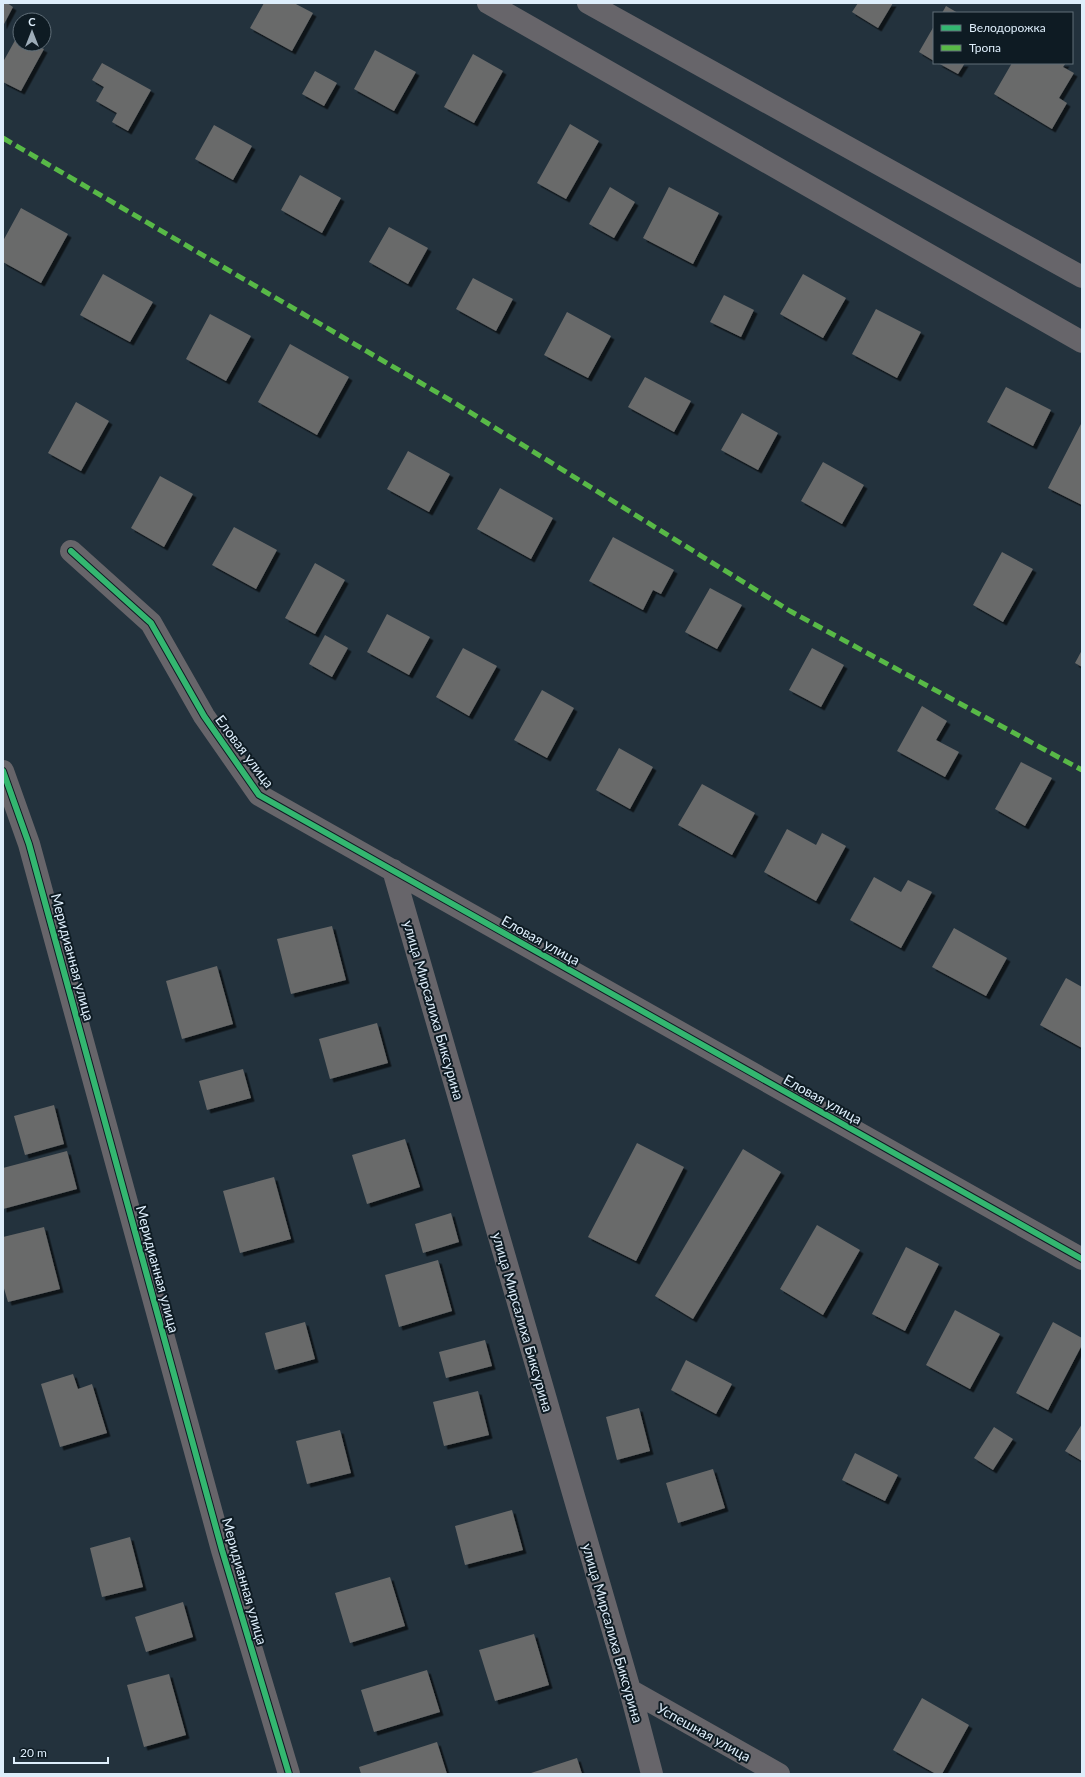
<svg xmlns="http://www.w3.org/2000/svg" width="1085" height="1777" font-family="Lato,sans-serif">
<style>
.building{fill:#696a6a;filter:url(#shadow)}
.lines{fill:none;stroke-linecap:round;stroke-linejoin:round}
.minor{stroke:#67656a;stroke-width:22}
.quiet{stroke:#58b947;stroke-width:5;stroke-dasharray:10 5;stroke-linecap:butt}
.cycleway-casing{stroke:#0e1b23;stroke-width:8}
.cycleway{stroke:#33b770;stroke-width:6}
.labels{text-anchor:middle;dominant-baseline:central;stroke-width:4;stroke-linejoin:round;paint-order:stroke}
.street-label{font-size:14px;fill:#deeefb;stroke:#0e1b23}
</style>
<defs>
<filter id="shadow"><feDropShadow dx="3.5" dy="3.5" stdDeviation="0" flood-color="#0009"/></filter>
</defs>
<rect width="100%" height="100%" fill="#23323d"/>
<path class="building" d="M3,3H7L13,7L3,26Z
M264,3H294L313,13L292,51L250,28Z
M858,3H893L878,28L852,12Z
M946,6L958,13H942Z
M934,26V61L919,52Z
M18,35L20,36V44H34L44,49L21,91L3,82V62Z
M375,50L416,72L394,111L354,89Z
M473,54L503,71L474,123L444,107Z
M102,63L151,90L128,131L112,122L117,113L96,101L104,87L92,80Z
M938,63H965L958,74Z
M1012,63H1066L1063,67L1074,73L1059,98L1067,103L1052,129L994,94Z
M315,71L337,83L324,106L302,94Z
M570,124L599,141L566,199L537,183Z
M214,125L252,146L233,180L195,159Z
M300,175L341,198L322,233L281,210Z
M610,187L635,202L614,238L589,224Z
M669,187L719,213L693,264L643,238Z
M21,208L68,234L41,283L3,262V241Z
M389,227L428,248L408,284L369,262Z
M103,274L153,302L130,342L80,315Z
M803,274L846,298L823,338L780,314Z
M473,278L513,299L496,331L456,309Z
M724,295L754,310L741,337L710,322Z
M876,309L921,332L897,378L852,354Z
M567,312L611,336L588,378L544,355Z
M210,314L251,336L226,381L186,359Z
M290,344L349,377L317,435L258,402Z
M645,377L691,401L674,432L628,407Z
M1006,387L1051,410L1033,446L987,422Z
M76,402L109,421L81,471L48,453Z
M742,413L778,433L758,470L721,450Z
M1082,422V505L1048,488Z
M408,451L450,474L429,512L387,489Z
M823,462L864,485L842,524L801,501Z
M160,476L193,494L164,547L131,528Z
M500,488L553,518L531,559L477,529Z
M234,527L277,550L256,589L212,565Z
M613,537L674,570L661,594L653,590L643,610L589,581Z
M1002,552L1033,569L1003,622L973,605Z
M315,563L345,580L315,634L285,618Z
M710,588L742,605L717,649L685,632Z
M387,614L430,637L409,675L367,652Z
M325,635L348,648L332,677L309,664Z
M463,648L497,666L469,716L436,697Z
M812,648L844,665L821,707L789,690Z
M1082,650V667L1075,663Z
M542,690L574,708L547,758L514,740Z
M922,706L947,721L936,740L959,752L945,777L897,751Z
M619,748L653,767L630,809L596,790Z
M1021,762L1052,778L1025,826L995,809Z
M702,784L755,813L732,855L678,825Z
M787,829L816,845L822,833L846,846L816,901L764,872Z
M874,877L901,892L908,880L932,892L901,948L850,920Z
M332,926L346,980L291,994L277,939Z
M954,928L1007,958L986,996L932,967Z
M217,966L233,1024L182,1039L166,981Z
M1066,978L1082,987V1048L1040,1025Z
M377,1023L388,1063L330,1079L319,1039Z
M243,1069L251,1098L207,1110L199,1081Z
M54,1105L64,1144L25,1155L14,1116Z
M405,1139L420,1187L367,1204L352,1155Z
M637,1143L684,1167L636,1261L588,1237Z
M743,1149L781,1172L693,1319L655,1296Z
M67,1151L77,1189L3,1209V1168Z
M274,1177L291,1239L240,1253L223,1191Z
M451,1213L459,1242L423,1253L415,1224Z
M817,1225L860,1250L823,1315L780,1289Z
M44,1227L60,1289L8,1302L3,1285V1237Z
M906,1247L939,1264L905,1331L872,1314Z
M438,1260L452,1311L399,1327L385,1275Z
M955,1310L1000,1334L970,1389L926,1365Z
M305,1322L315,1359L275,1370L265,1333Z
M1053,1322L1082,1338V1345L1048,1410L1016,1393Z
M485,1340L492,1366L446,1378L439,1352Z
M686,1360L732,1384L716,1414L671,1390Z
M73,1374L78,1389L92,1384L107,1433L60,1447L41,1384Z
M478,1391L489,1435L444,1446L433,1402Z
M639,1408L650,1451L617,1460L606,1417Z
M1082,1424V1461L1065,1451Z
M994,1427L1013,1439L993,1470L974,1458Z
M340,1430L351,1473L307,1484L296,1441Z
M855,1453L898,1475L885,1501L842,1480Z
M713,1469L725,1508L678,1523L666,1483Z
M512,1510L523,1550L465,1565L455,1526Z
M130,1537L143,1587L102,1597L90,1548Z
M390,1577L405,1626L350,1643L335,1593Z
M183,1602L193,1637L146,1652L135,1617Z
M534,1634L549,1685L495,1701L479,1650Z
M427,1670L440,1712L374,1732L361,1690Z
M169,1674L186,1735L144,1747L127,1685Z
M922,1698L969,1725L942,1774H936L893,1750Z
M437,1742L447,1774H361L359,1767Z
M577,1758L582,1774H528Z"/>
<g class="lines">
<path class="minor" d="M488,3L1082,342
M588,3L1082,277
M71,551L151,623L204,716L259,795L1082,1259
M3,771L29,844L222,1550L289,1774
M393,870L630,1690L652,1774
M630,1690L779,1774"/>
<path class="quiet" d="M3,138L455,403L790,611L1082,770"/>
<defs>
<path id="cycleway" d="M71,551L151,623L204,716L259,795L1082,1259
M3,771L29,844L222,1550L289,1774"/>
</defs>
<use href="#cycleway" class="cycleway-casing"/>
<use href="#cycleway" class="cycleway"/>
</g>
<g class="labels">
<g class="street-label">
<text transform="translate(245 751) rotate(53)">Еловая улица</text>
<text transform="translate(541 940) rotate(29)">Еловая улица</text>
<text transform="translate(73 957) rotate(75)">Меридианная улица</text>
<text transform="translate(434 1010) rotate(74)">улица Мирсалиха Биксурина</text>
<text transform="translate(823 1099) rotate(29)">Еловая улица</text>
<text transform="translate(158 1269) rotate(75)">Меридианная улица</text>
<text transform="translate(523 1322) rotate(74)">улица Мирсалиха Биксурина</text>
<text transform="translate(245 1581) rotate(74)">Меридианная улица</text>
<text transform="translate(613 1633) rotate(74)">улица Мирсалиха Биксурина</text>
<text transform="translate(704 1732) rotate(29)">Успешная улица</text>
</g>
</g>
<rect width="1085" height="1777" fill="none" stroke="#deeefb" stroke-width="8"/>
<rect x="933" y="12" width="140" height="52" fill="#0e1b23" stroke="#616f79"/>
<rect x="941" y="25" width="20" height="6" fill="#33b770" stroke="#616f79"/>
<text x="969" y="32" font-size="12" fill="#deeefb">Велодорожка</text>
<rect x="941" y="45" width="20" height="6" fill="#58b947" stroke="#616f79"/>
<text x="969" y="52" font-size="12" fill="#deeefb">Тропа</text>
<g transform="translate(32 32)"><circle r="19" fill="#0e1b23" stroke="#616f79"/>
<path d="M0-3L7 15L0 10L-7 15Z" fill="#9dacb8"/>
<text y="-6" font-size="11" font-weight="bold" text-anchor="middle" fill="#deeefb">С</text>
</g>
<path d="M14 1757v6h94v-6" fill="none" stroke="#deeefb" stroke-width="2"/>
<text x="20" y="1757" font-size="12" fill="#deeefb" stroke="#0e1b23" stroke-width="3" paint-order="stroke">20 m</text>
</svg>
